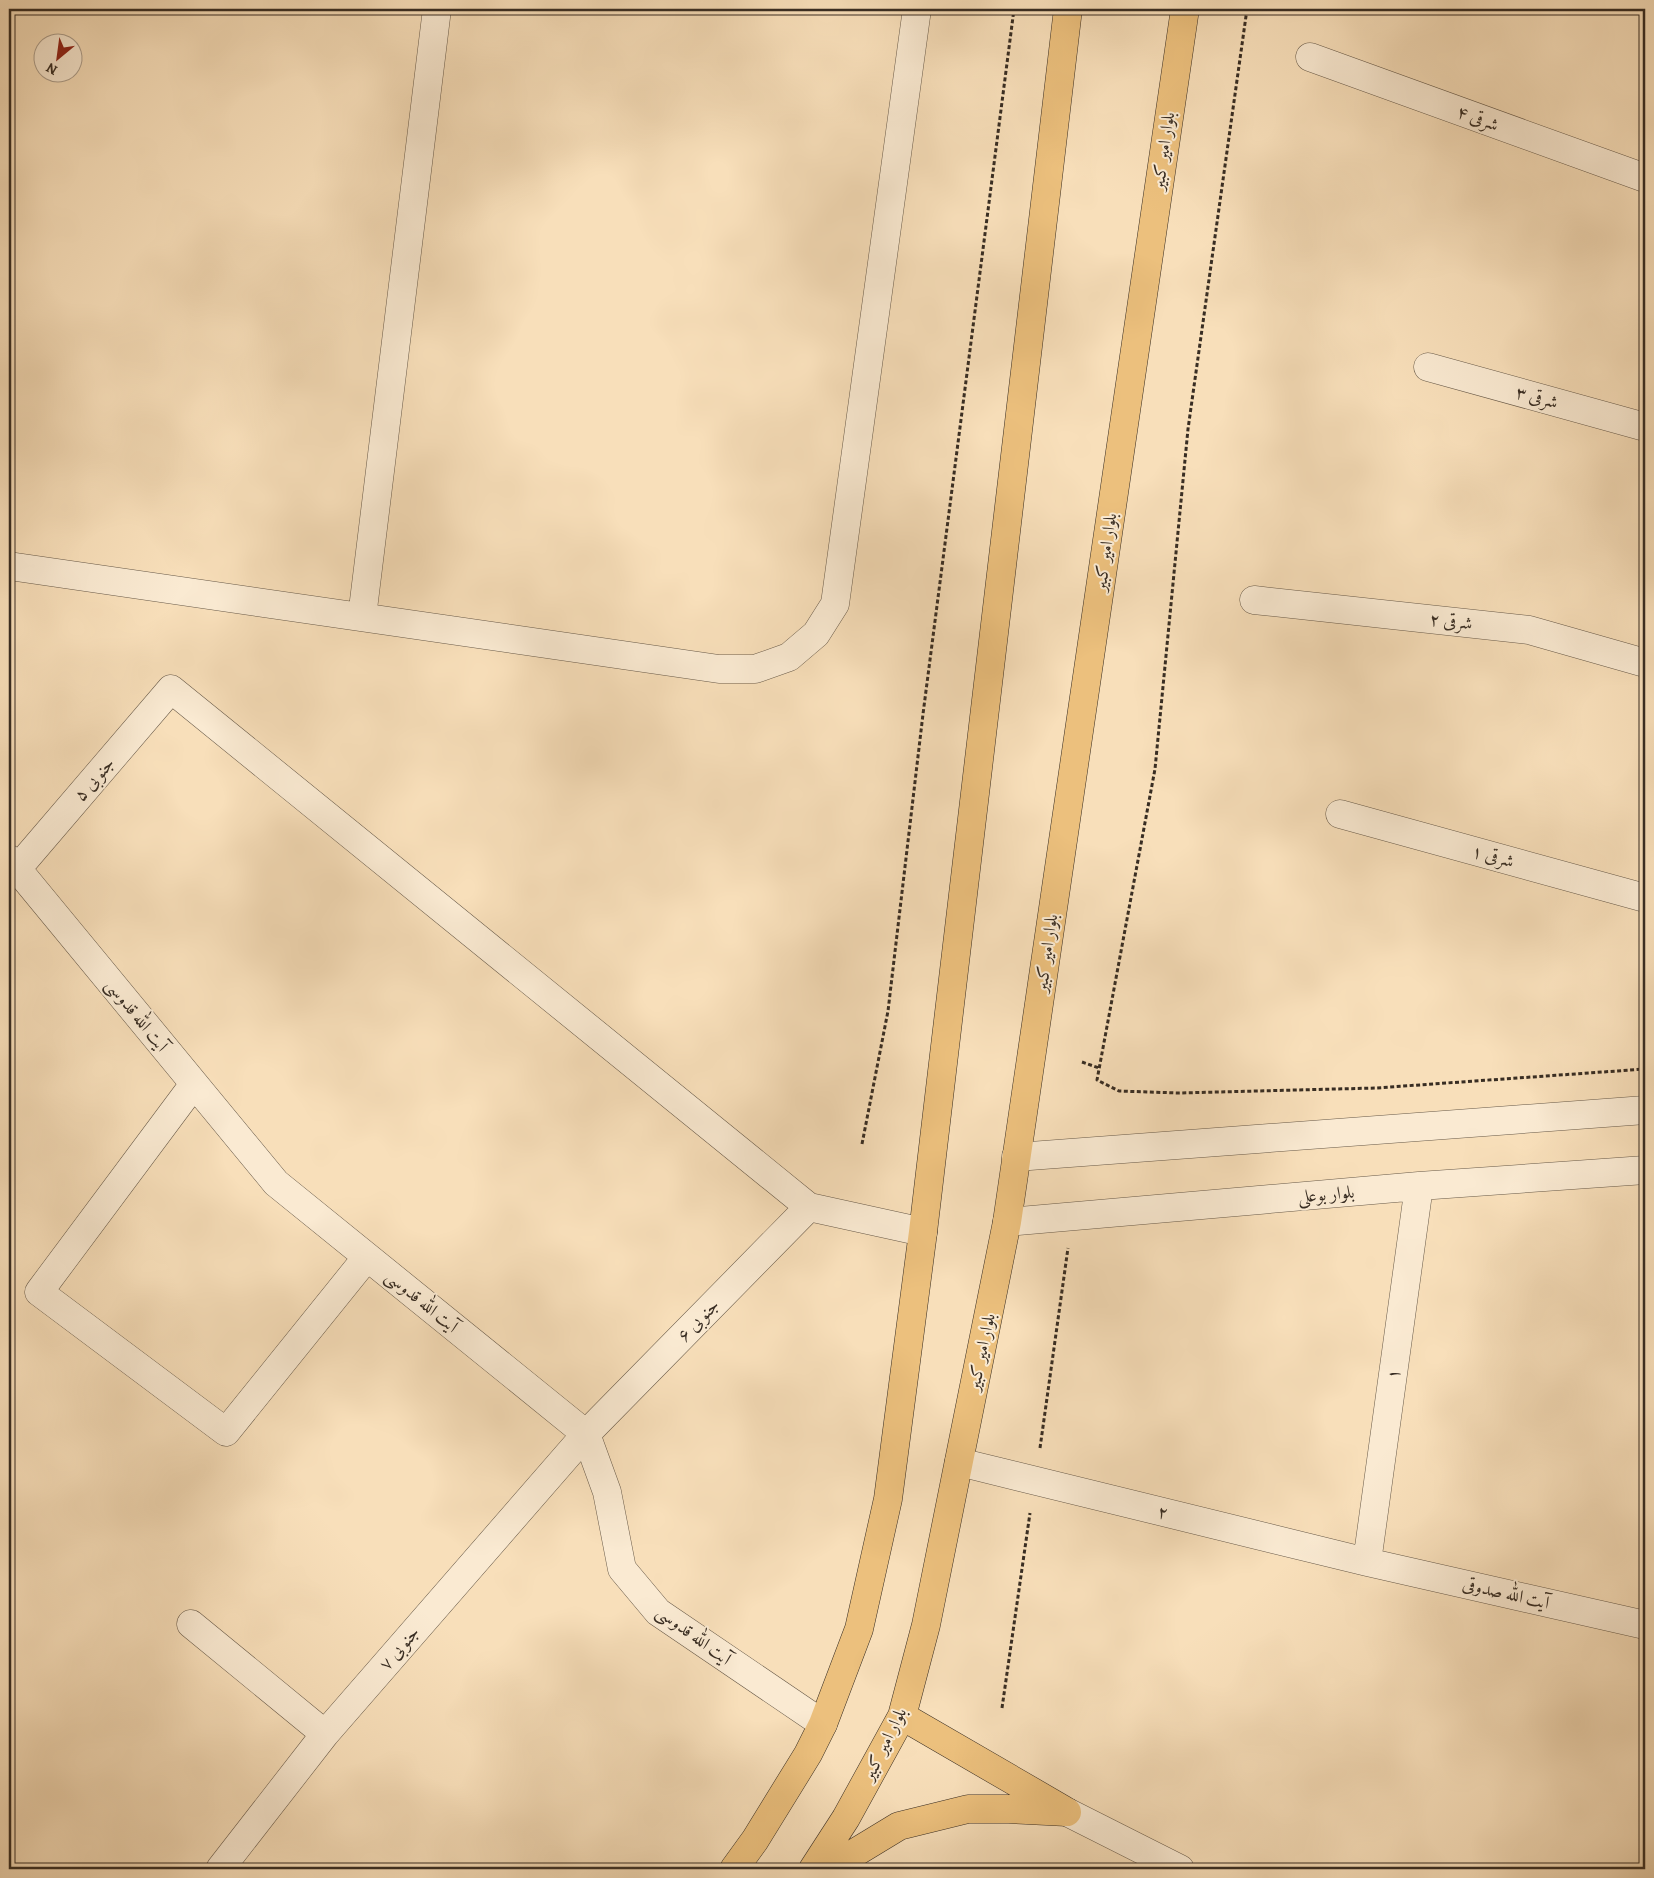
<svg xmlns="http://www.w3.org/2000/svg" width="1654" height="1878" font-family="Alegreya,Amiri,serif">
<style>
.lines{fill:none;stroke-linecap:round;stroke-linejoin:round}
.minor-casing{stroke:#685a49;stroke-width:29}
.major-casing{stroke:#382d23;stroke-width:29}
.path{stroke:#382d23;stroke-width:3;stroke-dasharray:4 2.5;stroke-linecap:butt}
.minor{stroke:#faead2;stroke-width:28}
.major{stroke:#ecc07d;stroke-width:28}
.labels{text-anchor:middle;dominant-baseline:central;stroke-width:4;stroke-linejoin:round;paint-order:stroke}
.street-label{font-size:18px;fill:#382d23;stroke:#faead2}
</style>
<rect width="100%" height="100%" fill="#f8dfba"/>
<filter id="stains"><feTurbulence type="fractalNoise" baseFrequency=".004" numOctaves="4"/><feColorMatrix values="0 0 0 0 .2 0 0 0 0 .09 0 0 0 0 .02 0 0 0 .5 -.17"/></filter>
<radialGradient id="worn" r=".72"><stop offset=".6" stop-color="#630" stop-opacity="0"/><stop offset="1" stop-color="#630" stop-opacity=".3"/></radialGradient>
<g class="lines">
<defs>
<path id="minor" d="M1310,57L1645,178
M1428,367L1645,427
M9,566L719,669H755L789,657L816,634L835,604L917,9
M1254,600L1529,630L1645,663
M362,617L437,9
M1340,814L1645,898
M9,859L276,1183L586,1434L607,1492L622,1569L658,1612L823,1724
M17,869L171,689L809,1207L923,1232
M194,1084L39,1292L226,1432L367,1257
M1016,1157L1645,1110
M1007,1222L1419,1186L1645,1170
M959,1462L1367,1562L1645,1625
M1367,1562L1419,1186
M191,1624L325,1734
M1067,1812L1180,1869
M220,1869L325,1734L586,1434L809,1207"/>
<path id="major" d="M902,1716L1064,1810
M734,1869L755,1840L808,1754L823,1724L859,1629L888,1499L923,1232L1068,9
M813,1869L846,1818L902,1716L926,1625L1007,1222L1185,9
M832,1869L843,1860L899,1826L968,1809H1009L1067,1812"/>
</defs>
<use href="#minor" class="minor-casing"/>
<use href="#major" class="major-casing"/>
<path class="path" d="M1247,9L1188,429L1155,769L1097,1080L1119,1091L1178,1093L1376,1088L1645,1069
M1082,1062L1099,1068
M862,1144L888,1011L923,714L1014,9
M1040,1448L1068,1248
M1002,1708L1030,1513"/>
<use href="#minor" class="minor"/>
<use href="#major" class="major"/>
</g>
<g class="labels">
<g class="street-label">
<text transform="translate(1478 118) rotate(20)">۴ شرقی</text>
<text transform="translate(1163 151) rotate(-82)">بلوار امیر کبیر</text>
<text transform="translate(1537 397) rotate(15)">شرقی ۳</text>
<text transform="translate(1105 552) rotate(-82)">بلوار امیر کبیر</text>
<text transform="translate(1451 621) rotate(6)">شرقی ۲</text>
<text transform="translate(94 779) rotate(-49)">۵ جنوبی</text>
<text transform="translate(1493 856) rotate(15)">شرقی ۱</text>
<text transform="translate(1046 953) rotate(-82)">بلوار امیر کبیر</text>
<text transform="translate(137 1015) rotate(51)">آیت الله قدوسی</text>
<text transform="translate(1326 1194) rotate(-5)">بلوار بوعلی</text>
<text transform="translate(422 1301) rotate(39)">آیت الله قدوسی</text>
<text transform="translate(698 1320) rotate(-46)">۶ جنوبی</text>
<text transform="translate(981 1352) rotate(-78)">بلوار امیر کبیر</text>
<text transform="translate(1393 1374) rotate(-82)">۱</text>
<text transform="translate(1163 1512) rotate(14)">۲</text>
<text transform="translate(1506 1593) rotate(13)">آیت الله صدوقی</text>
<text transform="translate(694 1635) rotate(36)">آیت الله قدوسی</text>
<text transform="translate(399 1648) rotate(-49)">۷ جنوبی</text>
<text transform="translate(884 1744) rotate(-64)">بلوار امیر کبیر</text>
</g>
</g>
<rect width="1654" height="1878" fill="none" stroke="#f8dfba" stroke-width="30"/>
<rect x="10" y="10" width="1634" height="1858" fill="none" stroke="#382d23" stroke-width="2.5"/>
<rect x="15" y="15" width="1624" height="1848" fill="none" stroke="#382d23"/>
<g transform="translate(58 58) rotate(209)"><circle r="24" fill="#faead2" stroke="#ac9e8c"/>
<path d="M0-4L9 19L0 12L-9 19Z" fill="#8f2418"/>
<text y="-8" font-size="14" font-weight="bold" text-anchor="middle" fill="#382d23">N</text>
</g>
<rect width="100%" height="100%" filter="url(#stains)"/>
<rect width="100%" height="100%" fill="url(#worn)"/>
</svg>
